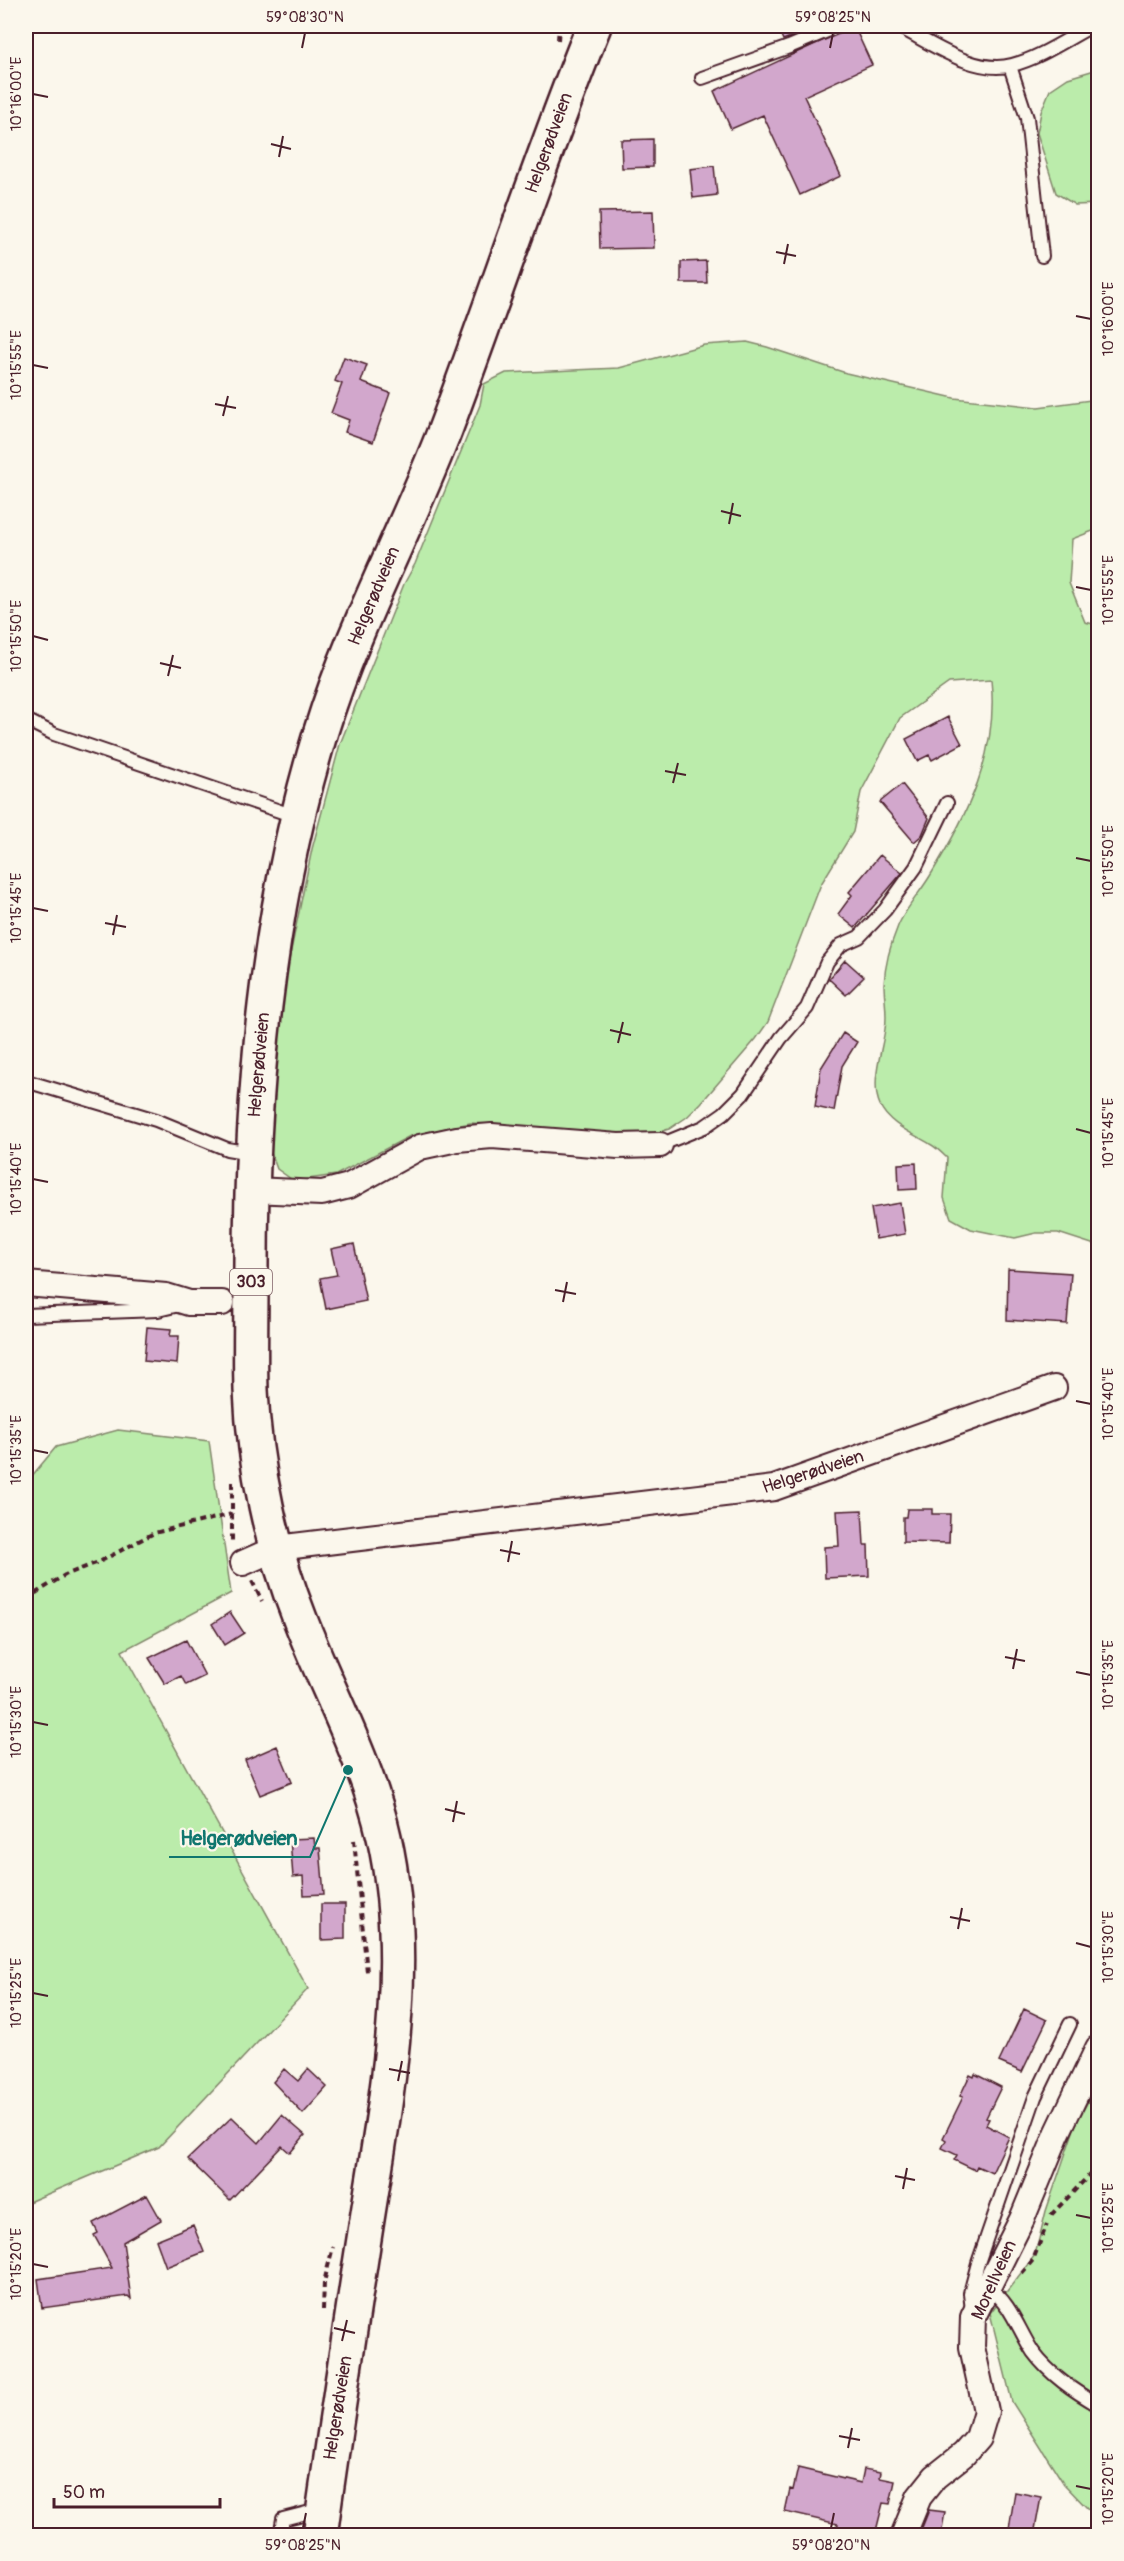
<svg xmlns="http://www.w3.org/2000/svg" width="1124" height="2561" font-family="Pangolin,sans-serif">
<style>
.green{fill:#bbecab;stroke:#82866b;stroke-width:1.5}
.building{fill:#d2a7cc;stroke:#4a1f2b;stroke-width:1.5}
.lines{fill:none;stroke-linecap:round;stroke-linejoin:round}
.service-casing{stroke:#4a1f2b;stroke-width:16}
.minor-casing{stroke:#4a1f2b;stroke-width:28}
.primary-casing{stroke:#4a1f2b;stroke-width:38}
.path{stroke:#4a1f2b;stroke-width:4;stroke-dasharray:6 4.5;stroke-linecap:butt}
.service{stroke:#fbf7ec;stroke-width:12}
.minor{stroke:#fbf7ec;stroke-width:24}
.primary{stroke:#fbf7ec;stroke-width:33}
.ticks{fill:none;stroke:#4a1f2b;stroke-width:2}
.labels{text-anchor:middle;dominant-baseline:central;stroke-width:4.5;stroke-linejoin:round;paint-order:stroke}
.shield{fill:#fbf7ec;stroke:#7f6065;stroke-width:1.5}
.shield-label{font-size:16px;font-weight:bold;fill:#4a1f2b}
.street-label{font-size:18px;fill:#4a1f2b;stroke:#fbf7ec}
.leader{fill:none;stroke:#0f766e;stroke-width:2}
.callout-dot{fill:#0f766e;stroke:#fbf7ec;stroke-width:2}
.callout-label{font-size:20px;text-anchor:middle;font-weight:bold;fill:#0f766e;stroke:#fbf7ec;stroke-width:4.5;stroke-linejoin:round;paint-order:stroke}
.neatline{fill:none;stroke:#4a1f2b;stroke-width:2}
.ticks-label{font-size:15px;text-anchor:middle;fill:#4a1f2b}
</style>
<rect width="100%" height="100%" fill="#fbf7ec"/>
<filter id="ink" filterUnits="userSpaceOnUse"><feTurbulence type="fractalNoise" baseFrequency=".0167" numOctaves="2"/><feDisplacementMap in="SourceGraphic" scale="12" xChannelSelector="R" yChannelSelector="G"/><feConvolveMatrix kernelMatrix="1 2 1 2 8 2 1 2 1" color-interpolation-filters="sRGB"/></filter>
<g filter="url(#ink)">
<path class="green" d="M1098,69V204L1075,205L1056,193L1037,133L1041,112L1050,90L1068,78Z
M747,342L767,347L846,373L954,398L1038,407L1098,399V529L1072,539L1069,583L1085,622L1098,625V1246L1058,1233H1036L1015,1238L971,1229L951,1218L944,1198L947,1158C942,1153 936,1147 930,1144C914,1134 888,1124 880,1105C870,1083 882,1052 885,1029C888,1014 884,999 884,984C885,966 891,943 898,926C904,911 921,891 930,876C967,816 999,753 991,680L949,683L900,718L861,792L853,832L821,884L768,1022L756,1039L701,1103L687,1117L669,1129L649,1135L565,1134L512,1125L470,1123L410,1136L336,1175L294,1181L277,1169L270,1150L268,1084L272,1042L312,849L340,744L404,584L415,564L480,405L484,384L506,373L619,368L704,345Z
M118,1430L209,1441L231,1593L122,1651L308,1989L159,2147L26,2203V1483L56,1447Z
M1098,2082V2511L1089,2510L1064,2484L1012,2402L990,2313L1035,2255L1046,2211L1075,2126Z"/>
<path class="building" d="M777,26H804L806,31L783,40Z
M854,26L872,65L804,96L841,176L800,195L763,115L731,129L714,91Z
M653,139V167L622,168L621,140Z
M714,166L717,195L693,198L690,169Z
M653,211L654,248L600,249L599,212Z
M706,261L707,283H681V262Z
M344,357L367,365L361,382L390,393L373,442L345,432L349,420L331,413L342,384L335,381Z
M948,717L962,744L932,760L929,755L917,761L906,739Z
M902,784L929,818L922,835L914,842L880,802Z
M880,855L902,873L855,928L838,914L852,895L849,892Z
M845,960L864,977L846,995L829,979Z
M843,1033L857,1042L842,1066L834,1111L815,1107L821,1068Z
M916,1163L917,1189L899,1190L898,1164Z
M900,1203L905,1234L876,1239L871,1208Z
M354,1244L366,1301L326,1309L320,1278L337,1275L331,1249Z
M1008,1269L1071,1273L1067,1324L1007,1320Z
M147,1327L171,1329L170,1336H179L177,1364L144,1361Z
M907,1509H932V1514H950L949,1543L903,1542V1517H906Z
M862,1510L864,1545H868L869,1576L825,1578L824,1547L839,1546L837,1511Z
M230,1612L244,1633L225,1645L212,1624Z
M186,1640L205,1676L186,1685L181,1676L165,1684L149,1658Z
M277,1746L292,1782L260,1795L245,1760Z
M314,1838L315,1848H320L324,1894L304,1895L303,1876L293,1877L290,1839Z
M321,1904H345V1939L321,1940Z
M1024,2009L1047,2020L1022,2072L999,2062Z
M284,2069L298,2081L308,2069L327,2087L303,2114L273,2082Z
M975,2074L1001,2087L986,2118L989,2119L986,2125L1009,2137L992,2173L977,2166L975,2170L954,2160L957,2155L942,2148L946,2140L943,2138L963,2097L960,2096L970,2075L974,2077Z
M282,2115L305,2135L290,2153L282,2146L230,2200L188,2159L232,2117L259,2143Z
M147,2195L161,2220L123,2242L131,2299L128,2296L42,2308L38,2279L112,2268L94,2235L98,2233L93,2223Z
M193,2225L204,2252L166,2267L156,2240Z
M798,2468L861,2483L864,2469L881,2472L880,2478L895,2481L890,2504L883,2503L875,2535H835L838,2524L785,2512L790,2489L793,2490Z
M1015,2492L1041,2497L1034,2535H1008Z
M929,2510L945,2512L941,2535H919Z"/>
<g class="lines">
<defs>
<path id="service" d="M900,26L903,29C934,45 976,75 1012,65C1040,58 1067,39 1092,26
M1010,66L1027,118L1042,256
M702,78L789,47L839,26
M26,720L54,734L297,817
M26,1081L156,1120L227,1149L251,1153
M660,1145L704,1127L724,1113L743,1094L781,1038L807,1008L827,962L841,945L859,937L885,910L916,867L947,803
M26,1315L158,1310L179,1305
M988,2287C1011,2303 1018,2329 1033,2352C1050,2375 1074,2391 1098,2405
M972,2310L970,2293L978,2263L1035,2097L1070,2024
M280,2536L283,2519L322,2509"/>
<path id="minor" d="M251,1190L322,1193L349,1186L420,1147L457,1139L492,1136L618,1146L660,1145
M26,1284L166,1296L189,1303H222
M243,1563L277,1548L774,1488L1054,1388
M903,2536L919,2497L935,2477L964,2454L978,2438L986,2411L972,2347L973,2317L1022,2219L1057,2134L1098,2048"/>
<path id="primary" d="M320,2536C334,2432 350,2329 366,2226C386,2098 413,1966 384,1837C367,1761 328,1692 300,1619C272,1548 254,1466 251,1390C250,1355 251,1320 251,1286C250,1099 266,911 321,731C353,627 406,531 445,430C496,295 540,159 594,26"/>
</defs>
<use href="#service" class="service-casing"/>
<use href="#minor" class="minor-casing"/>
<use href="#primary" class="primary-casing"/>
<path class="path" d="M558,40L559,26
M232,1482V1543
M252,1581L262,1601
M26,1599L65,1575L101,1561L154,1533L232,1514
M354,1840L367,1972
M1051,2215L1098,2166
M1022,2273L1033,2260L1047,2224
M323,2310L324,2282L333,2247"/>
<use href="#service" class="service"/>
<use href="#minor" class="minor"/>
<use href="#primary" class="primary"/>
</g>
</g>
<path class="ticks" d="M302,48L305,33M830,48L833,33M33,94L48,97M271,144L291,149M279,157L283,136M776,252L796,256M784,264L788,244M1076,316L1091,319M33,365L48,368M215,404L236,408M223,416L228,396M721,511L741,516M729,524L733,503M1076,587L1091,590M33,636L48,640M160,663L181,668M168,676L173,655M665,771L686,775M673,783L678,763M1076,858L1091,861M33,908L48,911M105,923L126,927M113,935L117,915M610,1030L631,1035M618,1043L623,1022M1076,1129L1091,1133M33,1179L48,1182M555,1290L576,1294M563,1302L567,1282M1076,1401L1091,1404M33,1450L48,1453M500,1550L520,1554M508,1562L512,1541M1005,1657L1025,1661M1013,1669L1017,1649M1076,1672L1091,1675M33,1722L48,1725M445,1809L465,1814M453,1822L457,1801M950,1917L970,1921M958,1929L962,1908M1076,1943L1091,1947M33,1993L48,1996M389,2069L410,2073M398,2081L402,2061M895,2176L915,2180M903,2189L907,2168M1076,2215L1091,2218M33,2264L48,2267M334,2328L355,2333M342,2341L347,2320M839,2436L860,2440M848,2448L852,2428M1076,2486L1091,2489M303,2528L306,2513M831,2528L834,2513"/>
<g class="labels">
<rect class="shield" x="230" y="1269" width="42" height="26" rx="4.5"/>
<g class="shield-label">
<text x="251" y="1282">303</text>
</g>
<g class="street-label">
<text transform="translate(549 143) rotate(-70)">Helgerødveien</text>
<text transform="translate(374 596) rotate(-67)">Helgerødveien</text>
<text transform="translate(259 1065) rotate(-85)">Helgerødveien</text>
<text transform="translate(813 1472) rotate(-18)">Helgerødveien</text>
<text transform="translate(994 2280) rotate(-66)">Morellveien</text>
<text transform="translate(338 2408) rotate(-81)">Helgerødveien</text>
</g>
</g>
<path class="leader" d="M348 1770L310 1857H169"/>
<circle class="callout-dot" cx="348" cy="1770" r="6"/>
<g class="callout-label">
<text x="239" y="1845">Helgerødveien</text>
</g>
<rect width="1124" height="2561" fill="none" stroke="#fbf7ec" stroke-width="66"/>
<path d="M54 2498v9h166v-9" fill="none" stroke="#4a1f2b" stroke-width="3"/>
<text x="63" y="2498" font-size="18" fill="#4a1f2b" stroke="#fbf7ec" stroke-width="4.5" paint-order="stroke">50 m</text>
<rect x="33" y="33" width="1058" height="2495" class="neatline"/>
<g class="ticks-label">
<text x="305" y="22">59°08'30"N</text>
<text x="833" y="22">59°08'25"N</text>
<text transform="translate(16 94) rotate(-90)" y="5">10°16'00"E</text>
<text transform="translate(1108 319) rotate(-90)" y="5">10°16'00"E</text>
<text transform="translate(16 365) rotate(-90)" y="5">10°15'55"E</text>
<text transform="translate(1108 590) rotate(-90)" y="5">10°15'55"E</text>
<text transform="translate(16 636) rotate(-90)" y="5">10°15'50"E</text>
<text transform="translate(1108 861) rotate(-90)" y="5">10°15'50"E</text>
<text transform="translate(16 908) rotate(-90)" y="5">10°15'45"E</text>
<text transform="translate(1108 1133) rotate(-90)" y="5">10°15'45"E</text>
<text transform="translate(16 1179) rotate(-90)" y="5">10°15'40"E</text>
<text transform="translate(1108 1404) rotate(-90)" y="5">10°15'40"E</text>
<text transform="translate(16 1450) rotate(-90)" y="5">10°15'35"E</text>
<text transform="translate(1108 1675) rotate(-90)" y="5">10°15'35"E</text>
<text transform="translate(16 1722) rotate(-90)" y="5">10°15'30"E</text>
<text transform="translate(1108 1947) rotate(-90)" y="5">10°15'30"E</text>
<text transform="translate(16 1993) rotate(-90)" y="5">10°15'25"E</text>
<text transform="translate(1108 2218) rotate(-90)" y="5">10°15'25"E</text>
<text transform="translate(16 2264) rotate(-90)" y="5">10°15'20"E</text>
<text transform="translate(1108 2489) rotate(-90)" y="5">10°15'20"E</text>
<text x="303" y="2550">59°08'25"N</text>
<text x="831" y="2550">59°08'20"N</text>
</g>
</svg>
